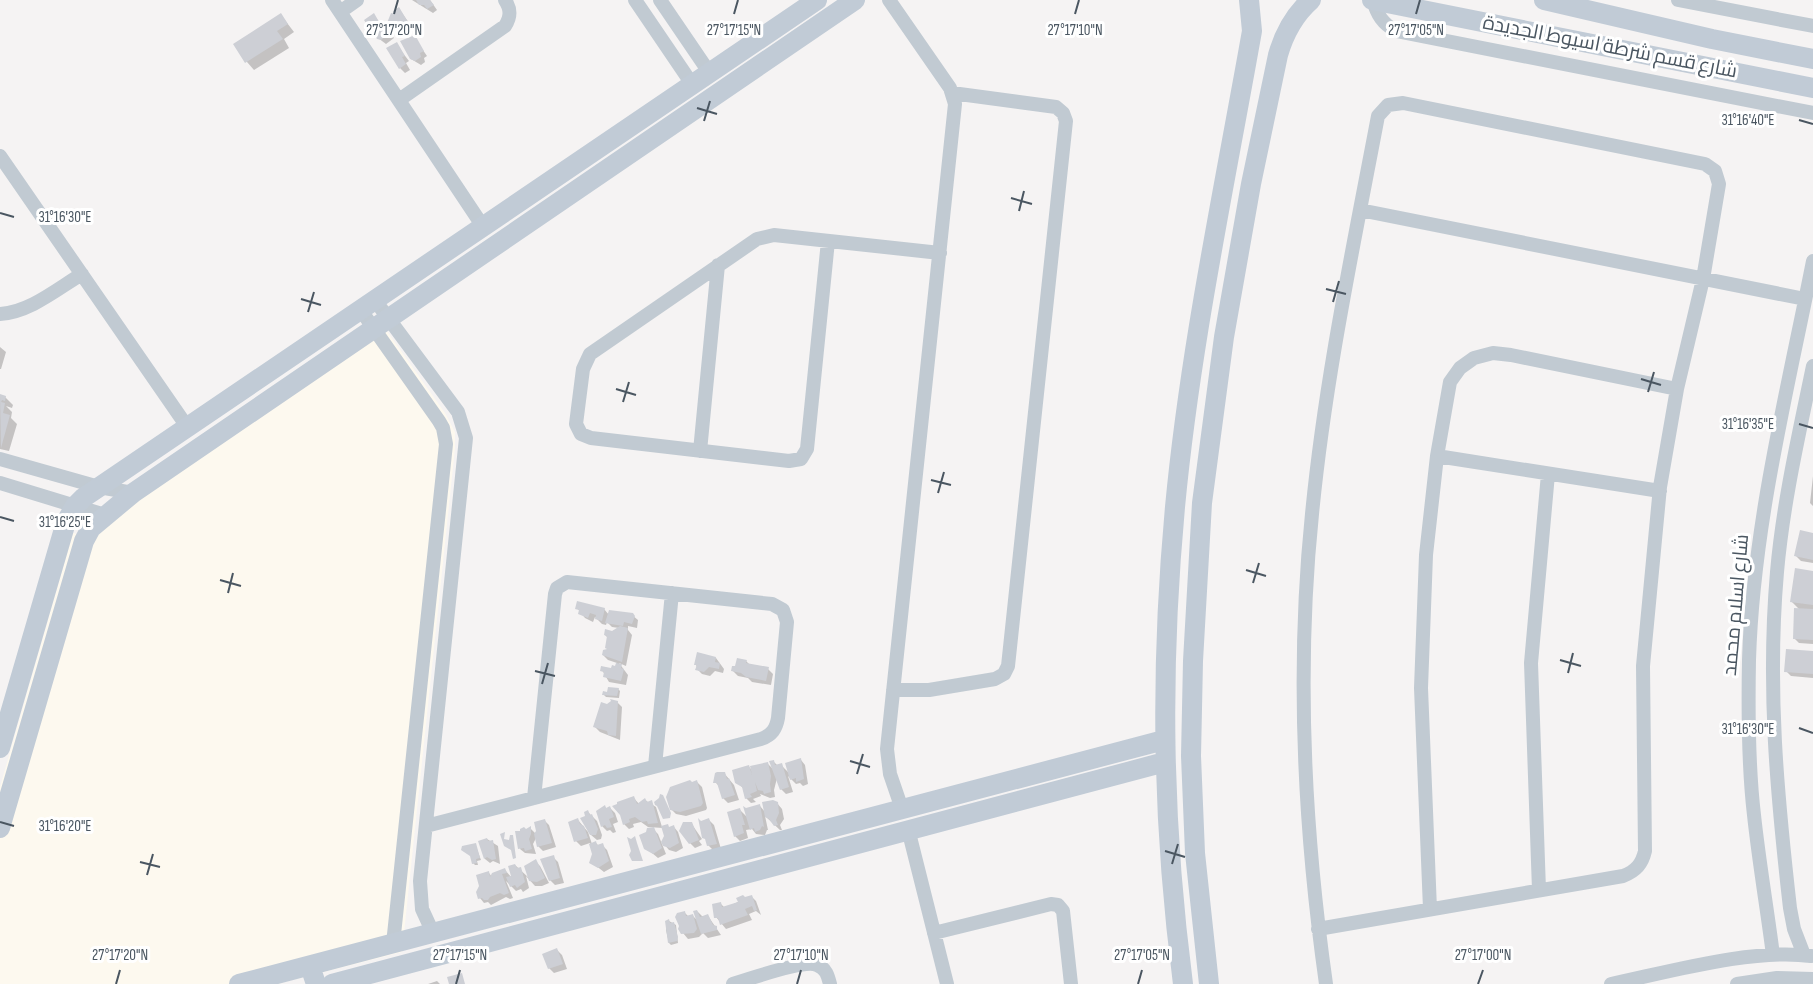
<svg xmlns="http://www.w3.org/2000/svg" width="1813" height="984" font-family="'Sofia Sans Condensed',Cairo,sans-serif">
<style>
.commercial{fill:#fdf9ef}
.shadow{fill:#0003}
.building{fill:#cdcfd5}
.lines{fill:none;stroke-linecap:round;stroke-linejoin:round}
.street{stroke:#c1cad2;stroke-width:14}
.secondary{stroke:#c1cbd6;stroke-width:20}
.ticks{fill:none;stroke:#4a5661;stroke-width:2}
.labels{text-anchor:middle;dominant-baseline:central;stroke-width:6;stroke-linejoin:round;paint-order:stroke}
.street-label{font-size:20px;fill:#4a5661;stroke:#fff}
.ticks-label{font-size:15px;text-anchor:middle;fill:#4a5661;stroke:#fff;stroke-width:6;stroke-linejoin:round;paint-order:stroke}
</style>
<rect width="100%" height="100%" fill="#f5f3f3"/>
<path class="commercial" d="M384,327L445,413L455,432V448L402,952L277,984H0V787L73,533L86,536Z"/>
<path class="shadow" d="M412,0H430L437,10L433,13Z
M399,9L412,27L402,34L389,23L398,16Z
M281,15L294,32L284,39L289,48L254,70L247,62L235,45Z
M374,15L385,30L386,29L394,38L386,44L378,38Z
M414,37L427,56L424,58L425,62L421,65L411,59Z
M396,44L409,61L406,63L410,70L405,73L400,68Z
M0,347L6,352L1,369H0Z
M0,395L5,397L13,405L12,408L6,406L12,412L11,418L17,424L9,451L0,449Z
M1813,476V506L1810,503Z
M1813,534V563L1801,561L1796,556Z
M1813,572V644L1799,643L1794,638L1800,610L1791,601Z
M577,608L604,609L609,615H632L638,620L637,628L628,626V630L632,635L626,666L619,663L628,675L626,685L609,682L602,670L616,667L617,663L608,660L603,655L608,650V638L605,635L619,628L612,627L607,622L606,625L602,624L595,617L593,622L585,618Z
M1813,652V678L1791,676L1786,671Z
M716,658L724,669L723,673L715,671L710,676L702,674L697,669L696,664Z
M746,661L750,665L768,669L773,674L771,685L752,682L748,678L738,676L733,671Z
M618,689L620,691L619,698L606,697L604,695Z
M617,702L622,707L620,740L600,732L595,727L607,706Z
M801,760L805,765L808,784L803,786L800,783L796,784L788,776L793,792L786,794L781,789L777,778L774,790L775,797L770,798L760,794L761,796L753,799L756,802L751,803L746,798L744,789L737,782L749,767L753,771L767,763L774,770L773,761L778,766L781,765L789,773Z
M724,773L734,785L739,800L728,803L723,798L720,787L715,782Z
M697,782L702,787L707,808L706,810L686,816L676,814L670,808L692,784Z
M633,797L639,804L645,800L656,807L662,827H674L678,832L683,848L676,852L669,850L663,843L665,836L663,828L648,827L641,822L633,824L634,827L629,829L624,824Z
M777,803L782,809L784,819L780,825L782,830H780L765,816L768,830H767L765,835L756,834L752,829L746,830L748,838L740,841L735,836L740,810L748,818L760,806L765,812Z
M605,807L607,809L610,808L615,813L618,822L613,824L616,832L613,833L610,830L607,831L602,826Z
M588,812L597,821L602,835L601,839L597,840L591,835Z
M544,820L549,825L556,847L543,851L538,846L536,838L533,844L536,854L525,853L520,849L526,830L530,828L536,834Z
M578,820L588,832L592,844L596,843L599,846L602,845L607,850L613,867L604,872L591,862L594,854L590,843L581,846L576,841Z
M709,820L714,825L721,849L713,850L708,845Z
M691,823L702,839L699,841L702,845L695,848L690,843Z
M653,829L658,834L666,854L658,858L646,848Z
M487,839L498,846L500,864L493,861L490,863L485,859L480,842Z
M475,844L481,860L477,861L478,865H475L473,863Z
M553,857L558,862L564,883L555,885L550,880Z
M535,861L540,866L549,883L542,886H535L526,876L529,888L523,892L521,889L516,891L506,881L513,898L510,899L506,897L491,905L488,902L484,903L480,898L489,873L492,877L505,870L513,879L515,865L529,878Z
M751,896L756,901L761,915L756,911L749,914L752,920L726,929L716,917L720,903L725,908Z
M697,911L702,916H708L721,935L708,938L703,933L699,937L688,939L683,933L684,912L689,917L693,916L699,922Z
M669,921L676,925L678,943L671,945L669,943L666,930Z
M557,950L562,955L567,969L554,973L549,968Z
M437,981L440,984H428Z"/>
<path class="building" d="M416,0H430L434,5L427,9L424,5H419Z
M399,7L408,22L396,30L393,25L387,23L391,13L395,14L393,11Z
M281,13L288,24L277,31L283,39L245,63L233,44Z
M374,13L383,29L386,27L390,32L381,40L377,39L364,20Z
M415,35L424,51L420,53L421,57L415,61L410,59L400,41Z
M397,42L405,56L402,57L406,64L399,69L386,48Z
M0,394L6,396L5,401L2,400L1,402L5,403L3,413L10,415L1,448Z
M1800,530L1813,533V560L1794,556Z
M1795,568L1813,571V605L1790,602Z
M577,601L605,608L602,621L595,619L596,615L590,613L588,618L578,614L579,610L575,609Z
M1794,608L1813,609V640L1793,639Z
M609,610L633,613L635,616L632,624L624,622L623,626L605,623Z
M620,626L628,628L622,662L602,655L603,650L607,649L605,648L607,636L604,635L605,629L612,631Z
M1786,649L1813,651V674L1784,672Z
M697,652L716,657L715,662L720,663L719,669L709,667L704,672L695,670L697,665H694Z
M737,658L747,660L746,663L769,667L766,681L746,677L741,673L731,671L732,666H735Z
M616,663L622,664L621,668L624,669L621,681L603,677L604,672L600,671L601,666L611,668L612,665L615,666Z
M608,687L619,688L617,696L602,695L603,691L607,692Z
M610,699L618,701L616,736L608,735L607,731L593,727L601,702L607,704L611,701Z
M801,758L804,779L796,782V778L790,780L785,763Z
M774,760L775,765L782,763L789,787L780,790L769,761Z
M768,762L771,776L770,784L771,792L764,794L763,791L758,790L755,782L757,791L750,794L752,797L745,799L742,787L735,783L732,770L749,765L752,775L750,766Z
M717,772H725L727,779L729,778L735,795L722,799L717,783H713L715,773Z
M690,780L692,782L697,780L703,803L701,806L680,812L670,810L666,797L670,787Z
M660,794L663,795L671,813L670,818L663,819L657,806L655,805L654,802L659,798Z
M634,796L637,804L645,798L647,802L652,800L658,823L648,824L647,821L642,822L635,817L629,819L630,822L623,825L620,815L612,806L617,804V802Z
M773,800L778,802L779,813L776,820L778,825L774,826L769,819L765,817L762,802Z
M760,804L764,827L762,826L760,830L755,832L754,828L750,830L743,806L746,808Z
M605,805L606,808L610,806L614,817L609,819L612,827L607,828L605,825L601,827L596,811Z
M740,808L745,825H742L744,833L734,837L727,812Z
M588,810L590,815L592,814L598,829L596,835H590L580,818L585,816L584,812Z
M578,818L580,824L584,826L588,838L574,842L568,822Z
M698,818L701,821L709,818L717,844L707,846L705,839L702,838Z
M545,819L552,843L537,847L534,834L536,831L534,822Z
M683,822H692L699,840L689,844L679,831Z
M668,824L669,827L674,825L679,843L670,848L663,846L661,842L664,836L661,826Z
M531,826V834L529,839L532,849L525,851L524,848L518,849L515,831H520V829L524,827L526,829Z
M654,827L662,848L653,854L644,849L639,835L646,832L647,828Z
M505,832L504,839L509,840L510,835H513L516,858L513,859L511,850L504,846L500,834Z
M635,836L637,843L643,861H632L629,855L631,851L627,837L631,839Z
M487,838L488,841L493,840L496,859L492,860L487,857L484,859L478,841Z
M596,841L597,845L603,843L609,861L598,868L589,863L592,854L589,844Z
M476,843L480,858L476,859L477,863L472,864L470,856L461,850L462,846Z
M554,855L560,878L549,881L540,859Z
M536,859L545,878L537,882L529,881L524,866Z
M515,864L517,868L521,867L525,882L517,888L515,885L510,887L506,877L511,876L508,866Z
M505,868L507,873L502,874L509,893L504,895L500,893L490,897L488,900H484L482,898L478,899L476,892L479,886L476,875L489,871L490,877L492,873Z
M743,895L745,897L752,895L757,910L754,911L752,906L745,909L748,915L720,925L718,918H714L712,904L721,902L722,907L738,902L736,898Z
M697,910L700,917L708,914L713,925L717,926V930L701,934L693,911Z
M685,911L686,916L693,914L697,929L694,933L681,934L678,929L679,926L675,917L677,913Z
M669,919L670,923L674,922L678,937L677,941L668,943L665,921Z
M557,948L563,964L548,969L542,954Z
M462,973L465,984H449L447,977Z"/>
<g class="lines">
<path class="street" d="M332,0L482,225
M635,0L692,84
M660,0L709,72
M889,0L950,88L955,104L887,749L890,774L902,809
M1373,0C1377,15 1383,24 1396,31L1813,113
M1678,0L1813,26
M340,12L357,0
M399,100L505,26C511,17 511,9 505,0
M0,156L188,428
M1360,210L1805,299
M828,241L807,449L801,459L789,461L591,438L581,434L576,424L583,369L590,354L757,239L774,235L940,253
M374,299L458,412L466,438L420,881L422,909L433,933
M360,309L439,421L443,428L446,444L393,944
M0,314C30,312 57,289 82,274
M700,451L718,265
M1437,456L1660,491
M0,459L99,487L133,493
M0,483L105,515
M893,690H929L995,679L1004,674L1008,666L1066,121L1063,113L1056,107L952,93
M655,766L672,593
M426,826L761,739C772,735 776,729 778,718L787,622L783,610L772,604L567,582L557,588L555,594L534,798
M908,829L947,984
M1539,890L1531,663L1548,474
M1430,909L1421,688L1426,555L1437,456L1450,382L1460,368L1474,358L1493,353L1511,355L1677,389
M1318,929L1623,876C1636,871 1642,864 1645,851L1643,666L1660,487L1677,389L1703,279L1719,184L1715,171L1705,164L1403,103L1388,105L1378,116C1353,248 1325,380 1312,514C1296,670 1304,829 1326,984
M934,933L1051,904L1058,905L1063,911L1071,984
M1773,955C1767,908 1759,862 1754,815C1748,764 1748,712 1749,660C1753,526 1787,393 1813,261
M1804,955L1794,929L1790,908C1777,794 1767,687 1777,572C1783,503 1799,434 1813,366
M733,984C748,979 805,960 817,965C826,968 828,976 830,984
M1611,984C1669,972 1753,948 1811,956
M1737,984L1777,978L1813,979"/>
<path class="secondary" d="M1372,0L1813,88
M1544,0L1712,39L1813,59
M0,748L66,522L75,506L83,498C328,333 571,165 817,0
M0,828L84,541L91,528L133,493L855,0
M310,966L316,984
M239,984L1164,740
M332,984L1165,762
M1183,984C1162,822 1160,670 1175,507C1190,348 1224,189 1252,31L1249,0
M1209,984L1195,853L1191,756L1193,661L1202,503L1224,337L1251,184L1278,55C1284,34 1294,15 1311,0"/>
</g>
<path class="ticks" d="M394,14L398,0M734,14L738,0M1075,14L1079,0M1416,14L1420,0M697,108L717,114M1799,120L1813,124M704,121L710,101M1011,198L1032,204M1019,211L1024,191M0,213L14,217M1326,289L1346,294M301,299L321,305M1333,302L1339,281M308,312L314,292M1641,379L1661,385M616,389L636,395M1648,392L1654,372M623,402L629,382M1799,424L1813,428M931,480L951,485M938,493L944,472M0,517L14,521M1246,570L1266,576M220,580L241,586M1253,583L1259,563M228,593L233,573M1560,660L1581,666M535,671L555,676M1568,673L1573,653M542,684L548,663M1799,728L1813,733M850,761L870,767M857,774L863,754M0,822L14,826M1165,851L1185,857M140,862L160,867M1172,864L1178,844M147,875L153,854M116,984L120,970M456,984L460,970M797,984L801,970M1138,984L1142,970M1478,984L1483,970"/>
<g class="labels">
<g class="street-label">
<text transform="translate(1610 47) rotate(11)">شارع قسم شرطة اسيوط الجديدة</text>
<text transform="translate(1736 605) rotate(-85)">شارع اسلام محمد</text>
</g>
</g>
<g class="ticks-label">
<text x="394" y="35">27°17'20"N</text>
<text x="734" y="35">27°17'15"N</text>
<text x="1075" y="35">27°17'10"N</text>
<text x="1416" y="35">27°17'05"N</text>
<text x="1748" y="125">31°16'40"E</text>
<text x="65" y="222">31°16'30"E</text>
<text x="1748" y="429">31°16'35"E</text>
<text x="65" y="527">31°16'25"E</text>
<text x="1748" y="734">31°16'30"E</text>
<text x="65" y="831">31°16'20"E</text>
<text x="120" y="960">27°17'20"N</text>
<text x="460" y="960">27°17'15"N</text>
<text x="801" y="960">27°17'10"N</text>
<text x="1142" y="960">27°17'05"N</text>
<text x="1483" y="960">27°17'00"N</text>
</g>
</svg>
